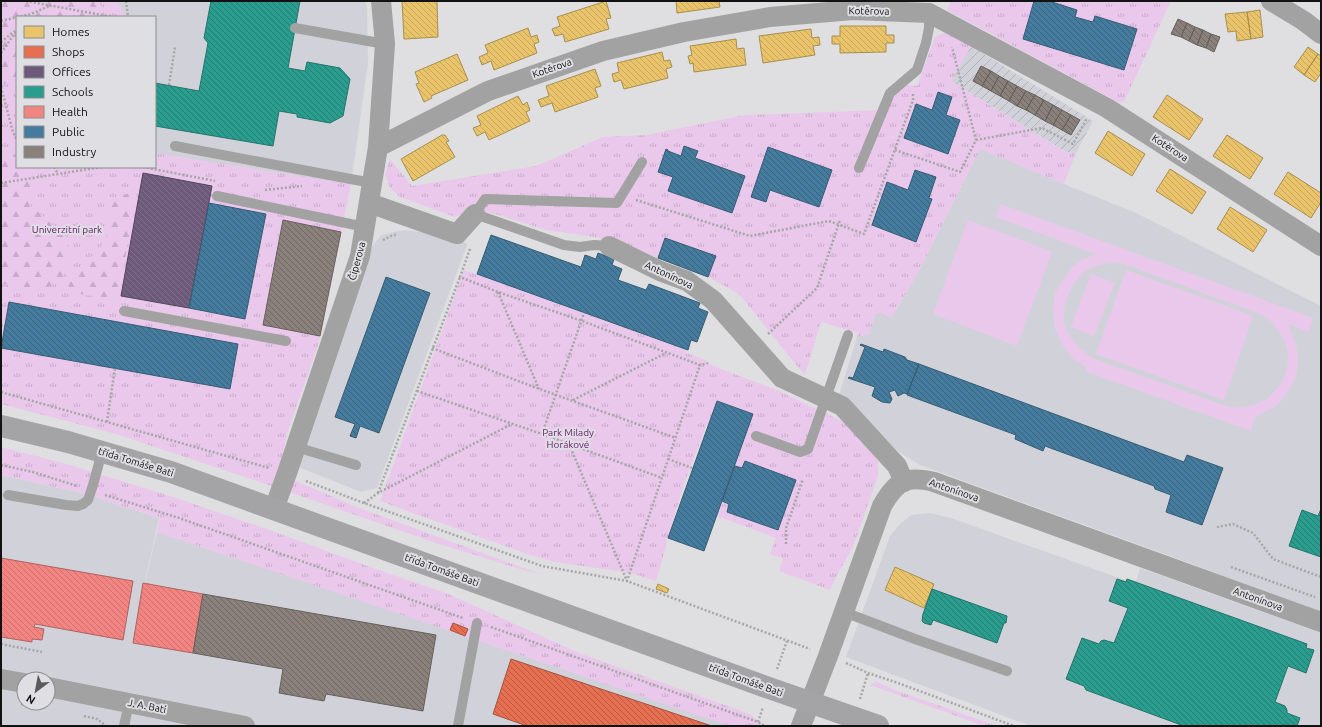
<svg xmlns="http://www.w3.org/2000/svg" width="1322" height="727" font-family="Ubuntu,sans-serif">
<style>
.built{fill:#d1d2d9;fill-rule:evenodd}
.industrial{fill:url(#industrial-furrows)}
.grass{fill:url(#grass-tufts);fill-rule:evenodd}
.forest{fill:url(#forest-firs)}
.pitch{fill:#eac8ec;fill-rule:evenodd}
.homes{fill:url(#homes-back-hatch);stroke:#a88f50}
.shops{fill:url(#shops-back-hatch);stroke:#a7533e}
.offices{fill:url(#offices-back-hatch);stroke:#52445b}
.schools{fill:url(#schools-back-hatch);stroke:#23736a}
.health{fill:url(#health-back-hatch);stroke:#af6261}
.public{fill:url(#public-back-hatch);stroke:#365c74}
.industry{fill:url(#industry-back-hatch);stroke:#66605c}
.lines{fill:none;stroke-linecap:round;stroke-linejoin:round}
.path{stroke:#a6a6a6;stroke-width:2.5;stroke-dasharray:2 2;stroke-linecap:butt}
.lane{stroke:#a2a2a2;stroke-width:10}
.street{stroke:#a2a2a2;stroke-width:20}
.primary{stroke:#a4a4a6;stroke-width:22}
.labels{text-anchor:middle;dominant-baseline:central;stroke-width:4;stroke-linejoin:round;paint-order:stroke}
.street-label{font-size:10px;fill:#121213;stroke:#dedee3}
.park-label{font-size:10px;fill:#6a156f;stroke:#dedee3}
</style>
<defs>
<pattern id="industrial-furrows" width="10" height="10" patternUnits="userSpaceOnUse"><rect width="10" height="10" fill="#d1d2d9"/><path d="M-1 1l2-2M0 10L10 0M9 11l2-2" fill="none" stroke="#b2b3b9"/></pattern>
<pattern id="grass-tufts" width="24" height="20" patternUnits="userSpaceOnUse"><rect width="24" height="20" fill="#eac8ec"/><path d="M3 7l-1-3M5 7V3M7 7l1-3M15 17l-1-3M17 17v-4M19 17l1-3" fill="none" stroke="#c8abca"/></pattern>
<pattern id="forest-firs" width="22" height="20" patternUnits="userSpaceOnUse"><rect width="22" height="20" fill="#eac8ec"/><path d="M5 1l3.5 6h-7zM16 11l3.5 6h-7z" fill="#c8abca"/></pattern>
<pattern id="homes-back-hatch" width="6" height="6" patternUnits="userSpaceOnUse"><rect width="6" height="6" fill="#e9c46a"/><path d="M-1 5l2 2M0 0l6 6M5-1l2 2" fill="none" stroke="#c7a75b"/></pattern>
<pattern id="shops-back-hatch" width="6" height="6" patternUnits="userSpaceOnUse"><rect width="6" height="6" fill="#e76f51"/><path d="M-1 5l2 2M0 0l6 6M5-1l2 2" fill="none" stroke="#ba5a42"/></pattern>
<pattern id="offices-back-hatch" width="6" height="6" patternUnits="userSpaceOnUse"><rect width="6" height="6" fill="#6d597a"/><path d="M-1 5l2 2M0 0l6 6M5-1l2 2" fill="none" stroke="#80718a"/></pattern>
<pattern id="schools-back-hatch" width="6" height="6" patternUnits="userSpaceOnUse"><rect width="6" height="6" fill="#2a9d8f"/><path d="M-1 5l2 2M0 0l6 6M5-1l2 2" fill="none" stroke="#237f74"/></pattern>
<pattern id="health-back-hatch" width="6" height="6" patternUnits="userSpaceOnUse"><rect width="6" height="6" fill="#f28482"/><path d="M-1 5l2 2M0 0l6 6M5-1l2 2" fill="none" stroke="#ce716f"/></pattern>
<pattern id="public-back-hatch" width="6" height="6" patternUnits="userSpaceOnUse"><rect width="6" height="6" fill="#457b9d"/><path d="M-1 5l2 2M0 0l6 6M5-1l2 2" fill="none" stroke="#38637f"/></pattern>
<pattern id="industry-back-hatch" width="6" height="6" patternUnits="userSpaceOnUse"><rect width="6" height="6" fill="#8a817c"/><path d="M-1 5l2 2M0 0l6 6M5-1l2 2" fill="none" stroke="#6f6864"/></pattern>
</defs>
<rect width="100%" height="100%" fill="#dfdfe2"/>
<path class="built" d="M115,1H365L367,6L368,63L351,184L287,179L155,153V17H121Z
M980,148L1064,184L1134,212L1321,306V614L1195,565L920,465L899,452L839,395L857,337L869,334L876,312L892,317L921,267Z
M403,230L422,232L463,240L467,245L377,488L361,492L298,467L361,261L381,235Z
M1,475L86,494L159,518L136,622L157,532L481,640L731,726H1ZM24,679H48V703H24Z
M930,513L951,518L1122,579L1136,581L1140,568L1321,633V726H1031L846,657L890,536L900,524L911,515Z"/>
<path class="industrial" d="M971,46L1093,121L1076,153L1066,152L951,81Z"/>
<path class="grass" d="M1,1H117L125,17H17V167H155V153L351,184L318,345L288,431L278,475L296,481L359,508L543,575L520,569L436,543L263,483L116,434L1,404Z
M951,1H1171L1124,102L1120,103L947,10Z
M946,32L972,45L951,81L1065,152L1076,153L1064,184L980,149L921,267L892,317L876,312L869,334L857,337L858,333L821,322L805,375L797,366L739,294L708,277L658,258L631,246L595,237L546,230L503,216L473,209L455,217L400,197L390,188L385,174L390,159L412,186L536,166L603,137L646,135L745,115L883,110L891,92L908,85L917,86L935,37Z
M464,270L687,350L686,353L706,360L707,363L726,371L777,390L842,421L878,456V476L853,547L836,577L830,590L779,571L783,559L770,554L776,538L717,516L704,551L667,538L666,547L656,581L631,573L555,562L533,556L380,501ZM707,424H708L668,537L684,484Z
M1,447L63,463L164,494L267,529L373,568L446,593L579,653L750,714L764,726H730L157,532L162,505L159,518L86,494L1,475Z
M874,682H878L892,689L997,726H984L873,686L871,685Z"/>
<path class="forest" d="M1,1H98L102,8L105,17H17V79L1,85Z
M1,153L17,155V167H30L37,183L30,205L69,239L67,273L87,268L106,239L110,220L109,199L137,191L118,300L74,293L68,285L66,273C60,279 51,288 42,289C28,289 15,283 1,284Z"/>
<path class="pitch" d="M1000,204L1313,318L1308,332L1288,324C1298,348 1304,367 1289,390C1286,394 1283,399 1279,403C1273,409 1263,413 1255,417L1251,431L1085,371L1086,367L1072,358L1062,344L1055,329L1053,309L1055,293L1071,268L1080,261L1096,254L996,217ZM1119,262L1258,313C1262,315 1266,317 1269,320C1279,328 1288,344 1288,358C1289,373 1278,392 1265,400C1254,406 1242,408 1229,407L1092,358C1082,350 1073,343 1067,331C1058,312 1069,285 1084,272C1094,264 1107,263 1119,262Z
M968,220L1052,252L1017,346L933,314Z
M1126,270L1253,316L1224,400L1096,354Z
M1091,274L1115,283L1094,336L1071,327Z"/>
<path class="homes" d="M402,1H437L438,37L404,39Z
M606,1L611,18L606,19L609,29L565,42L563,34L555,36L552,29L560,26L557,17Z
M676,1H719L720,7L677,13Z
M1260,10L1263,37L1251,39L1247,12Z
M1247,12L1251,39L1237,41L1236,31L1228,32L1225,14Z
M840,26H886V35H894V43H886V52L840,53V44H832V36H840Z
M528,28L531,37L537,35L539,42L534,44L537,53L494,70L491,61L482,65L479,57L488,53L485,45Z
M811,29L812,38L819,37L820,45L813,46L815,55L763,63L759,36Z
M736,39L737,49L744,48L746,65L694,72L693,63L690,64L688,56L692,55L690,46Z
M1308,47L1318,54L1304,75L1294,67Z
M662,52L664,61L670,60L672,67L666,69L668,78L624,89L621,80L614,82L612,74L619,72L617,63Z
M457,54L468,80L431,96L432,98L424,102L416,84L419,83L415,72Z
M1318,54L1321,56V73L1315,82L1304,75Z
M595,69L601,86L595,88L598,97L555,112L552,103L541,107L538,100L549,96L546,86Z
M1167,95L1203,119L1189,140L1153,117Z
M518,96L523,105L527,102L530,110L526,112L530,121L489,140L485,132L477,136L473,128L481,125L477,116Z
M1108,131L1145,154L1132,176L1095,153Z
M442,135H445L449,141L446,142L455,157L413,181L401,159Z
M1227,135L1263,158L1250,179L1213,156Z
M1170,169L1206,192L1192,214L1156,191Z
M1288,172L1321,193V202L1311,218L1274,194Z
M1230,207L1267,230L1253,252L1217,229Z
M895,567L934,584L924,608L885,590Z
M658,584L669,589L667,593L656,589Z"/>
<path class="shops" d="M453,623L468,629L465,636L450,630Z
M511,659L712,726H527L493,714Z"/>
<path class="offices" d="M143,173L212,186L189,308L121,296Z"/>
<path class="schools" d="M211,1H300L288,68L305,71L307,62L340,68L350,79L343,116L330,123L297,117V114L279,111L273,146L155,126V83L199,91L208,43L204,38Z
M1321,509V557L1289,546L1302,510L1318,516Z
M1117,579L1126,582L1127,579L1307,644L1306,648L1314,650L1306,673L1288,666L1275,702L1285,706L1287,710V713L1300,718L1297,726L1283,725L1282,726H1184L1086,690L1084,686L1066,679L1082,638L1099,644L1101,641L1104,640L1114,643L1128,608L1109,601Z
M932,589L1007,616L1006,623H1004L997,643L933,620L931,625L924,623L922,621L923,614Z"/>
<path class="health" d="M1,558L133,581L123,640L35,624L34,627L44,629L42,640L32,639V642L1,637Z
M143,583L203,594L193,653L133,643Z"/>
<path class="public" d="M1034,1H1049L1077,10L1075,17L1093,22L1095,16L1137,29L1124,70L1023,39Z
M938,92L952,97L946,115L960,120L948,154L904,138L916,104L932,110Z
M684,146L698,151L695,158L745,176L732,213L668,191L673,177L658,172L666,149L668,150V151L681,156Z
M768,147L832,170L819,207L770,190L766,202L751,197Z
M915,170L936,177L929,198L932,199L916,242L872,225L887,182L908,190Z
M209,203L266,214L245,319L189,308Z
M491,235L581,267L585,255L596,259L598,253L614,259L612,265L622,269L618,280L646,290L649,284L700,303L698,308L708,312L697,342L691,340L688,350L477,274Z
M665,238L716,256L708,277L658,258Z
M386,277L430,293L379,433L360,426L356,438L350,436L355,424L335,417Z
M9,302L238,344L230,389L1,348Z
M861,344L883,352L884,349L905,357L907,360L919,364L907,394L904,393L898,396L895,390L889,392L892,399L890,403L882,402L872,396L875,387L848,378L849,377L853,378L865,347L860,345Z
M919,364L1184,462L1187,455L1223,468L1202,525L1166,512L1171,495L1155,489L1154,486L1045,446L1043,451L1015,439L1016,435L907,395Z
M717,401L753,414L704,551L668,538Z
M745,461L796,480L778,530L727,512L729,504L722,501L735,466L742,468Z"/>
<path class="industry" d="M1178,19L1187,23L1181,37L1171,34Z
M1187,23L1195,27L1189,41L1181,37Z
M1195,27L1203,30L1197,45L1189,41Z
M1203,30L1211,34L1206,48L1197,45Z
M1211,34L1220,37L1214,52L1206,48Z
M981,66L991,71L982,86L973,81Z
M991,71L999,76L991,91L982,86Z
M999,76L1008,81L1000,96L991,91Z
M1008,81L1017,86L1009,101L1000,96Z
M1017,86L1026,91L1017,106L1009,101Z
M1026,91L1035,95L1026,110L1017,106Z
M1035,95L1044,100L1035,115L1026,110Z
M1044,100L1053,105L1045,121L1035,115Z
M1053,105L1062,110L1053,125L1045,121Z
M1062,110L1071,115L1062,130L1053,125Z
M1071,115L1080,120L1071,135L1062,130Z
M283,220L341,232L320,336L263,325Z
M203,594L436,635L423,711L326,694L324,701L279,693L283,669L193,653Z"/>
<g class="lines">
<path class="path" d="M26,1L113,17
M126,1L128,17
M1,21L31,14L49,6
M1,42L15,31
M1,53L17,30
M169,85L175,47
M1,87L13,132L17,140
M976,140L1042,128L1073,144L1087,118
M895,150L960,172L976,140L952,47
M54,167L58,174
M143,167L215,181
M1,183L102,167
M265,190L302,186
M636,200L750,236L829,221L864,234L913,100V94
M383,240L393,235H397
M470,249L460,277L498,292L582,321L700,365L708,363
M498,292L539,389
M768,334L817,288L840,220
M432,348L534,387L676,438
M417,391L542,434L662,478
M1,392L269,468
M573,400L666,353
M107,422L115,368
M542,434L584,313
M569,444L627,581L700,365
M668,459L692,468
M1,465L33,472L77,486
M306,481L364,503L542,566L627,581L810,649
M378,493L460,277
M105,495L179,518L463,618
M364,503L378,493L512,424
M1217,527L1233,524L1253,533L1273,559L1321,577
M786,544V528L803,479
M1231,567L1315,597
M491,627L758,722L765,726
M1,644L42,652
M846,663L868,673L898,683L1014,726
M777,669L787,641
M860,699L868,673
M21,704L42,707
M84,716L97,719L106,726
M758,722L763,707"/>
<path class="lane" d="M295,28L385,44
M175,146L372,183
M859,168L890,93L917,70L926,43L929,28V13
M217,196L365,227
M609,246L594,245L580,247L564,245L475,214L485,199L617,203L642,162
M124,311L286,341
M756,436L800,452L808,449L848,335
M296,447L356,465
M8,495L66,505L78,506L83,504L88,500L93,485L102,452
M844,612L915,639L1007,671
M124,726L129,703
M458,726L477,623"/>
<path class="street" d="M1271,1L1304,21L1321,34
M378,147L488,91L603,51L684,32L770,17L853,10L929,13L1107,108L1321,246
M369,203L457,234L475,214
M609,246L660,271L687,281L713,300L782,378L842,406L897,466L904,482
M274,509L287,473L360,256L378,147L385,44L381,1
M1,679L24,683
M48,687L245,726
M801,726L828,656L882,506C896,481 906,475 934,482L1321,622"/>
<path class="primary" d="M1,426L68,442L171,472L769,688L878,726"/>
</g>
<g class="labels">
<g class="street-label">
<text transform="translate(869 11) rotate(1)">Kotěrova</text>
<text transform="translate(552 68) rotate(-19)">Kotěrova</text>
<text transform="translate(1170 148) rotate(33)">Kotěrova</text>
<text transform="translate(357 261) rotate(-75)">Čiperova</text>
<text transform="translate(669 275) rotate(25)">Antonínova</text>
<text transform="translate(136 462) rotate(17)">třída Tomáše Bati</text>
<text transform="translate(954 490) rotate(19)">Antonínova</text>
<text transform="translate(442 570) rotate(20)">třída Tomáše Bati</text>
<text transform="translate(1258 599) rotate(20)">Antonínova</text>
<text transform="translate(746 680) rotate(20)">třída Tomáše Bati</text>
<text transform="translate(147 706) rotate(11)">J. A. Bati</text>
</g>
<g class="park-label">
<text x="67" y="229">Univerzitní park</text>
<text x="568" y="432">Park Milady<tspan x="568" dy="12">Horákové</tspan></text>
</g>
</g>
<rect width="1322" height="727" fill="none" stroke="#121213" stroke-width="4"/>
<rect x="16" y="16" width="140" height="152" fill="#dedee3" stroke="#8c8c90"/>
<rect x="24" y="26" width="20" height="12" fill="#e9c46a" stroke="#8c8c90"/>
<text x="52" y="36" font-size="12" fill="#121213">Homes</text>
<rect x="24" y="46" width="20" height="12" fill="#e76f51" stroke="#8c8c90"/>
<text x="52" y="56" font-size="12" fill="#121213">Shops</text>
<rect x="24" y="66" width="20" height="12" fill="#6d597a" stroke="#8c8c90"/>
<text x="52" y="76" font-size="12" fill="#121213">Offices</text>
<rect x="24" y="86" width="20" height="12" fill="#2a9d8f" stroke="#8c8c90"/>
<text x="52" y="96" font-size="12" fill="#121213">Schools</text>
<rect x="24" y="106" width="20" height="12" fill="#f28482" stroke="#8c8c90"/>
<text x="52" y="116" font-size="12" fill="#121213">Health</text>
<rect x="24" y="126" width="20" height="12" fill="#457b9d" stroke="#8c8c90"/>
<text x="52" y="136" font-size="12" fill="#121213">Public</text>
<rect x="24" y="146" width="20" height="12" fill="#8a817c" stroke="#8c8c90"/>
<text x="52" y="156" font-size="12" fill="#121213">Industry</text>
<g transform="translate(36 691) rotate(212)"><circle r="19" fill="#dedee3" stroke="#8c8c90"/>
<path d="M0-3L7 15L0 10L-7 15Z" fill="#5a5a5b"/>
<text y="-6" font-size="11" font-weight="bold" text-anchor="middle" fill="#121213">N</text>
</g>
</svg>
